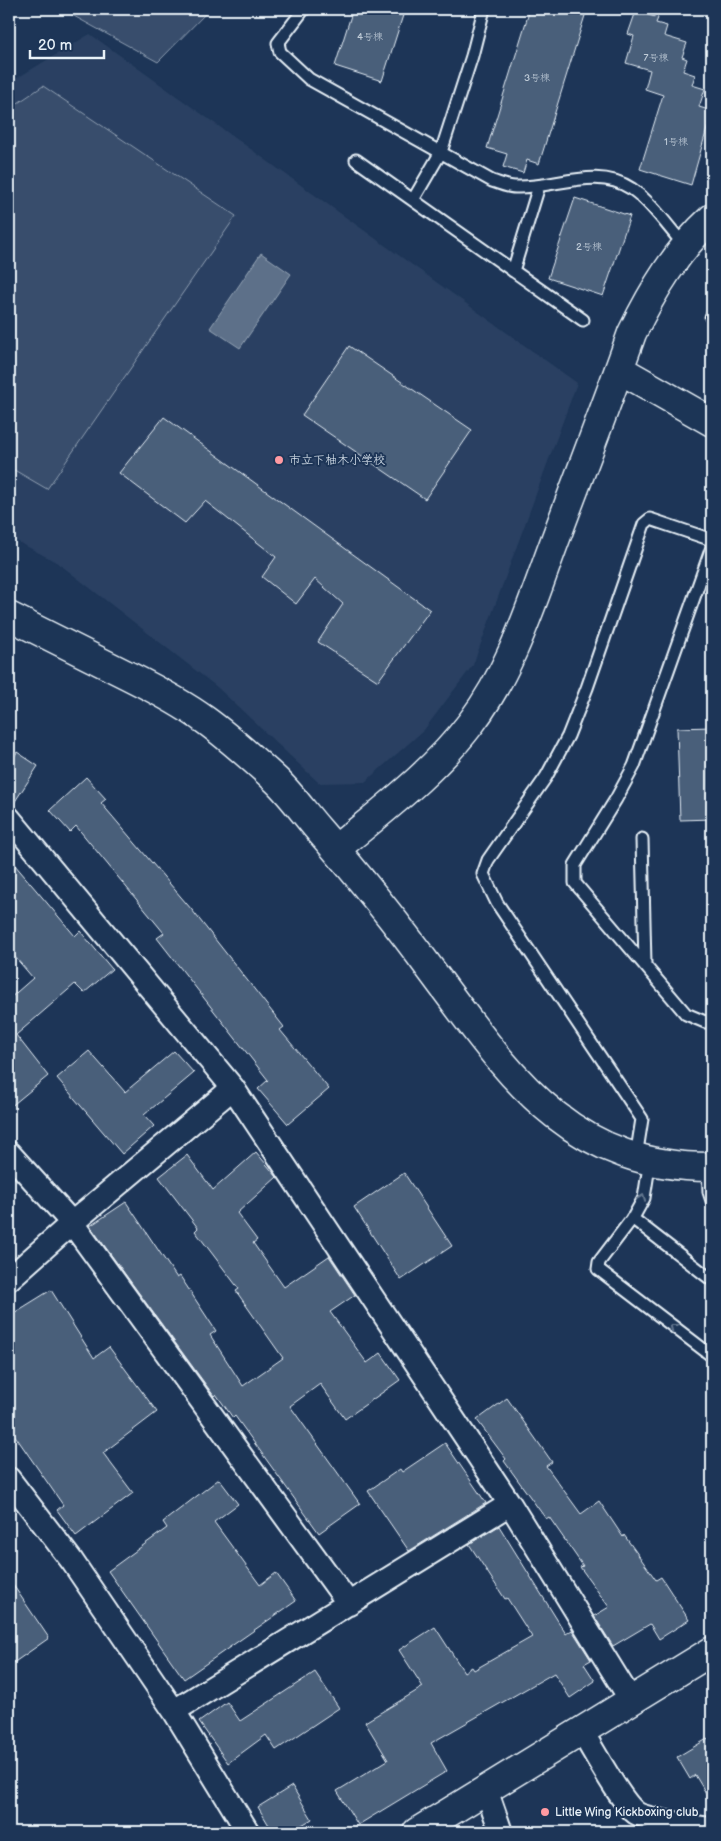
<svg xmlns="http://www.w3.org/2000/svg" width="721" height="1841" font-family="'Balsamiq Sans','Klee One',sans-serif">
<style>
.built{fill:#2a4162}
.green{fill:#374d6c;stroke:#909fb2}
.water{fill:#5d7089;stroke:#95a4b5}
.building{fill:#495e7a;stroke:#e8f1f8}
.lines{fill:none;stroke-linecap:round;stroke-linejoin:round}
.service-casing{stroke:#e8f1f8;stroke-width:15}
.minor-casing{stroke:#e8f1f8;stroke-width:26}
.tertiary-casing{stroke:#e8f1f8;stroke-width:31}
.service{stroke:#1d3557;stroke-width:11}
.minor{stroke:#1d3557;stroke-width:22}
.tertiary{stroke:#1d3557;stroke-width:28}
.oneway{stroke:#64778f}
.poi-dot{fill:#ff9aa2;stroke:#1d3557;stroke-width:2}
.labels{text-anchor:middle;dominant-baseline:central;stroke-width:4;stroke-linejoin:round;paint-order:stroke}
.number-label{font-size:10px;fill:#c0ccd8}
.poi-label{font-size:12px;fill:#e8f1f8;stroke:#1d3557;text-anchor:start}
</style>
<rect width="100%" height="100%" fill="#1d3557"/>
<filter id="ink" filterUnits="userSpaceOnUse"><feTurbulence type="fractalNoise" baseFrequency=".02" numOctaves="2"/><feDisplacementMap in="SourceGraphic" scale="10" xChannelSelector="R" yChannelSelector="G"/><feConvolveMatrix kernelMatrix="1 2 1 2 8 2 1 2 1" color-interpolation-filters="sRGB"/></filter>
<g filter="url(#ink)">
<path class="built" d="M90,34L577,383L473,665L424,730L365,782L319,783L217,687L58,563L9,537V83Z"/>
<path class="green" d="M61,9H210L158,62Z
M43,86L236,216L47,489L9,467V109Z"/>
<path class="water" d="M261,253L291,274L240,348L210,328Z"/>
<path class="building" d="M353,9H405L382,81L335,66Z
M530,9H587L539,164L527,160L523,173L503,167L507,154L487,148Z
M636,11L658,18L656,23L667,26L664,36L687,43L682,57L687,59L683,71L695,75L692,85L705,89L699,107L712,111L691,185L640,169L663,95L645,89L650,70L626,63L634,36L628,34Z
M575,198L630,216L603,296L548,278Z
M349,346L472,430L425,499L302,415Z
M164,417L430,610L378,681L318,642L343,604L315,579L296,604L262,577L276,557L205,501L185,523L119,473Z
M712,727V819L680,820L677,728Z
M17,752L38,766L12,806L9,805V765Z
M86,777L106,799L101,803L192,910L284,1027L280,1030L329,1089L288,1124L258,1089L268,1080L157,938L164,933L76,826L70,832L50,810Z
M9,858L75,936L80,931L112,969L84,993L75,984L16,1035L48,1076L9,1108V999L33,978L9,950Z
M89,1051L125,1092L174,1051L194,1073L144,1115L154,1126L122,1154L57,1078Z
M256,1152L277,1177L237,1213L257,1240L253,1243L284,1287L329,1256L355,1295L330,1312L367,1363L381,1353L400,1380L345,1419L320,1384L290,1406L360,1504L319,1533L235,1416L233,1418L216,1394L214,1396L90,1226L126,1202L177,1278L180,1276L216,1331L210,1335L243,1386L283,1358L236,1291L239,1289L195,1231L198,1228L159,1177L187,1155L213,1190Z
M404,1173L452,1246L401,1280L354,1207Z
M51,1290L94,1358L109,1347L157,1412L103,1453L133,1493L76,1536L57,1510L63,1505L9,1427V1316Z
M507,1398L552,1462L546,1466L581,1514L599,1501L623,1537L624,1535L656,1580L661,1577L689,1620L659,1639L650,1624L613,1646L594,1616L609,1607L580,1567L583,1566L549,1517L546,1519L504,1461L506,1459L477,1420Z
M445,1443L486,1503L409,1551L368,1491L400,1469L402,1472Z
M219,1479L238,1504L214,1522L260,1585L276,1573L296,1601L184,1679L108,1571L167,1528L163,1522Z
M499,1526L566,1634L572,1630L591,1660L584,1664L595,1681L570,1698L554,1673L431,1743L447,1771L358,1825L337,1791L388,1760L365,1722L423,1687L399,1650L435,1627L464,1672L472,1667L474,1670L532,1637L507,1598L505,1599L469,1544Z
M9,1579L49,1638L9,1666Z
M315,1672L339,1708L276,1750L266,1735L228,1763L199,1722L227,1702L240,1721Z
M712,1736V1803L695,1775L690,1779L677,1757Z
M292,1786L312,1819L290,1832H273L258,1807Z"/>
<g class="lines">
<defs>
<path id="service" d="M304,9L278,43L280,52L309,79L492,181C499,183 507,187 515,187C554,189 596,165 632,189C653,204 668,227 685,246
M356,160L583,320
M413,200L441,152L472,56L484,9
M513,271L539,186
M711,317L712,318
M712,547L634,766L616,799L575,865V883L686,1014L705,1022L712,1021
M642,839L645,964
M636,1157L642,1119L497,903L483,874L488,860L546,777L568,736L587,688L644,524L650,519L712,540
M650,1160L644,1198L634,1216L599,1262L598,1269L712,1356
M708,1167L709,1192L712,1201
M632,1218L712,1280"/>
<path id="minor" d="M9,818L233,1088L510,1504L632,1702
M9,1153L72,1223L349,1604
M9,1279L72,1223L233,1088
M9,1479L72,1561L174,1711L248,1832
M174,1711L510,1504
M582,1732C594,1751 620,1801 636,1813C645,1819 699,1828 712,1829
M486,1789L501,1832"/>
<path id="tertiary" d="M619,369L712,422
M9,616C49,636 89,656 129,676C155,689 182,703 205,720C230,738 253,759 276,780C291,794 304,813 318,829C357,874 396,922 431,970C508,1073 568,1168 712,1167
M336,849C383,810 434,772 471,723C513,668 533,599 557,535C582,468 608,401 632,333C653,290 677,250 712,218
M417,1832L712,1651"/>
</defs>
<use href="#service" class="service-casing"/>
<use href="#minor" class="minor-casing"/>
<use href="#tertiary" class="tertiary-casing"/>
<use href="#service" class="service"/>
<use href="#minor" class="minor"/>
<use href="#tertiary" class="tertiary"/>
</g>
<defs><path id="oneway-chevron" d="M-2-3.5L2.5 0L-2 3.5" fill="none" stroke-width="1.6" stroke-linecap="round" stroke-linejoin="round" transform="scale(1.25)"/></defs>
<g class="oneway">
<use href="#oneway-chevron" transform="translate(642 1198) rotate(-69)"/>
<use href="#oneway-chevron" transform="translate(673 1327) rotate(-143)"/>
</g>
</g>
<g class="poi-dot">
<circle cx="279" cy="460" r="5"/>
<circle cx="545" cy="1812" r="5"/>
</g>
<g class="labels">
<g class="number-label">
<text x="370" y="37">4号棟</text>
<text x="656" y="58">7号棟</text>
<text x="537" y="78">3号棟</text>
<text x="676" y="142">1号棟</text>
<text x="589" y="247">2号棟</text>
</g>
<g class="poi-label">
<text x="289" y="460">市立下柚木小学校</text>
<text x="555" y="1812">Little Wing Kickboxing club</text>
</g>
</g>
<rect width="721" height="1841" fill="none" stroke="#1d3557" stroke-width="30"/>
<rect x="15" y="15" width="691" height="1811" fill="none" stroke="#e8f1f8" stroke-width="2" filter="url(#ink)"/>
<path d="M30 50v8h74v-8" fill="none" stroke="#e8f1f8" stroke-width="2.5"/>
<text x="38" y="50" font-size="15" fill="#e8f1f8" stroke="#1d3557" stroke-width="4" paint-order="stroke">20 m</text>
</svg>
